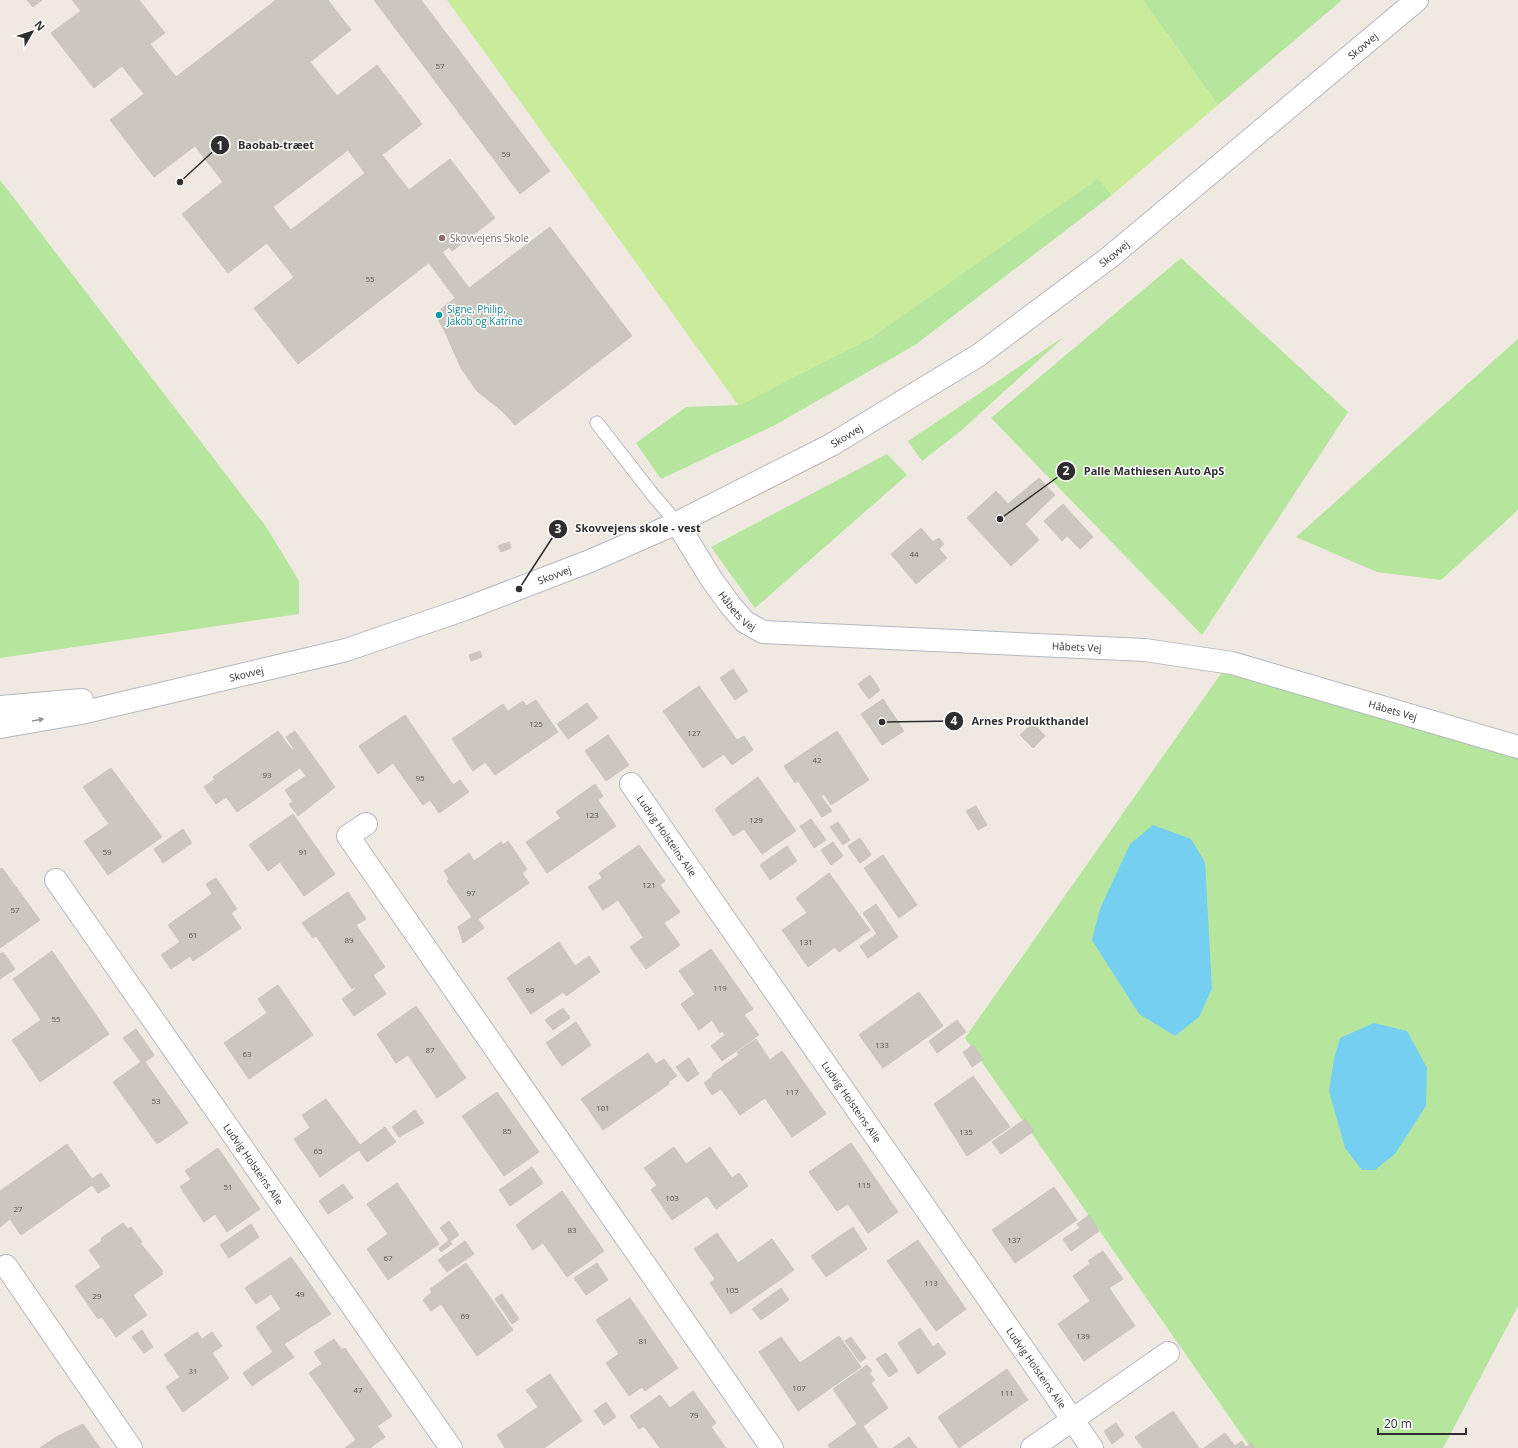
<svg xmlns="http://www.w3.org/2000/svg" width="1518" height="1448" font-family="'Open Sans',sans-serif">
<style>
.green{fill:#b6e59e}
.pitch{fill:#c9ec9a}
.water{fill:#75cff0}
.building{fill:#cbc7bf;stroke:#cbc5ba;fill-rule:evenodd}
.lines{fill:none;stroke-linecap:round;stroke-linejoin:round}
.service-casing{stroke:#b4b7c1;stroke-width:15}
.minor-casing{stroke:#b4b7c1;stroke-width:24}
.tertiary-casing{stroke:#b4b7c1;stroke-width:24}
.service{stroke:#fff;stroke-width:13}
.minor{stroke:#fff;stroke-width:22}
.tertiary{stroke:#fff;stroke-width:22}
.oneway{fill:#969696}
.education-dot{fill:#8d6e63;stroke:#fff;stroke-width:1.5}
.culture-dot{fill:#0f9aa8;stroke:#fff;stroke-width:1.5}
.labels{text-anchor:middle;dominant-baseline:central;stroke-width:3;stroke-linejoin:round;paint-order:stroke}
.number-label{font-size:8px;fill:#555452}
.street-label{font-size:10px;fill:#2e2e2e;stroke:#fff}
.education-label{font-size:10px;fill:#785e54;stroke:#fff;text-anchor:start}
.culture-label{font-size:10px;fill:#0d838f;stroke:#fff;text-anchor:start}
.leader{fill:none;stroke:#2e2e2e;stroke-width:1.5}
.callout-dot{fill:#2e2e2e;stroke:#fff;stroke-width:1.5}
.mark-label{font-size:12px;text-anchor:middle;font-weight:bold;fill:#fff}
.callout-label{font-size:11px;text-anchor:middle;font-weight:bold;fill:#2e2e2e;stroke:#fff;stroke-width:3;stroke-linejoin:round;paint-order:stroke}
</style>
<rect width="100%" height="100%" fill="#efe9e1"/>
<path class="green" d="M1143,0H1342L1218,105Z
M1098,178L1112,195L915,345L775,425L661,479L636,443L686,407L739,405L872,337Z
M0,180L267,528L299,581V614L0,658Z
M1181,258L1348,412L1202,635L991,418Z
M1065,336L963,429L922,461L908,441Z
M1518,339V510L1441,580L1377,572L1296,537Z
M887,454L907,475L755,608L711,547Z
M1225,668L1518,754V1306L1443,1448H1251L965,1038Z"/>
<path class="pitch" d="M447,0H1143L1218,105L1112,195L1098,179L872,337L739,406Z"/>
<path class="water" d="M1153,825L1191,839L1205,862L1212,989L1199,1017L1175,1036L1139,1014L1092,940L1100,909L1130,844Z
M1374,1023L1407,1031L1427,1068L1426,1106L1395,1154L1375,1170H1362L1345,1148L1329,1091L1334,1059L1340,1038Z"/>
<path class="building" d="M27,0H42L33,7Z
M72,0H139L165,33L150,44L176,77L276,0H328L351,30L310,62L337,96L377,65L422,124L382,155L409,190L450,159L495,218L452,251L449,247L298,364L254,308L294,277L267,243L228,273L182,214L223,182L195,146L154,177L110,120L144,94L122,66L94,88L51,33L81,11ZM348,150L365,173L291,230L273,207Z
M374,0H421L550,171L520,194Z
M550,227L632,336L515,425L502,411L477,391L461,368L445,332L435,314L455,298L429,263L442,252L469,288Z
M1039,478L1055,495L1025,524L1039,540L1011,566L967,518L996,491L1008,504Z
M1063,504L1093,537L1080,549L1067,536L1062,541L1044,521Z
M921,528L933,542L939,538L944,544L939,549L947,558L916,584L891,554Z
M509,542L511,548L501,552L498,546Z
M480,651L482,657L471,661L469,655Z
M733,669L748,691L735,700L720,678Z
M870,675L880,690L869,699L858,684Z
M699,686L737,740L744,736L753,750L732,765L724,754L703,768L663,711Z
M883,699L904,731L882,745L861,714Z
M536,700L558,732L495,775L485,762L473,771L452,739L503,704L508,711L523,701L526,706Z
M587,703L598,718L568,739L557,724Z
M405,715L453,785L460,780L469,792L439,813L430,800L423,805L393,763L378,774L359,746Z
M1033,723L1045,736L1033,748L1020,735Z
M278,731L292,750L294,749L286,737L295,731L335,787L298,816L289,804L293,802L285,790L306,776L300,768L237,812L226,797L216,804L204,787L215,779L213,777Z
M837,731L869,780L831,805L824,794L821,796L832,811L822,817L798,781L795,783L784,766Z
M608,735L629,765L606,781L585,751Z
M111,768L162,837L108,875L84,841L109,824L83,787Z
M758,777L796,831L762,854L744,829L733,836L715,809Z
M595,784L603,796L598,800L616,826L547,873L526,842L561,818L556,812Z
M976,806L987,825L978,830L966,811Z
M293,814L335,874L304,896L280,862L268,871L249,845Z
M811,819L826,840L814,848L800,826Z
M838,822L850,840L843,845L830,827Z
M183,829L192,843L163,863L154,849Z
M860,838L871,855L860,863L848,846Z
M508,841L527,869L522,873L529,883L478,919L484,928L463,943L458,927L472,917L447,881L449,879L444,871L469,853L474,861L501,842L503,845Z
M833,842L843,856L831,865L821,850Z
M639,845L665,881L660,885L680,912L643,937L618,900L603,910L588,887L602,878L599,873Z
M787,846L797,861L770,880L760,865Z
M883,855L917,905L899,918L864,868Z
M2,868L40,920L0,948V869Z
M829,873L870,930L839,952L835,947L808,967L782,930L807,913L796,898Z
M216,878L237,909L231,913L241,928L193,961L190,956L171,969L161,955L180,942L168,925L212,894L206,884Z
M348,892L366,919L356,925L385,967L373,975L386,994L354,1016L342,999L356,989L355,987L352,989L316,936L313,938L302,923Z
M876,904L898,937L868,958L860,946L877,934L863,913Z
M664,923L680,945L646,969L630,947Z
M559,942L575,966L589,956L600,972L566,996L563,992L531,1014L507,978Z
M711,949L753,1009L744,1015L759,1035L722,1061L711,1046L725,1035L722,1031L720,1033L712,1020L699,1030L681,1004L695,994L679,971Z
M52,951L109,1034L40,1082L12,1040L41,1020L13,979Z
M3,952L15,969L0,979V954Z
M278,985L313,1035L249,1079L224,1043L267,1013L258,999Z
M919,992L943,1026L883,1068L859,1035Z
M416,1006L466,1078L437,1098L408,1055L396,1063L377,1034Z
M563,1008L570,1018L553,1030L545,1020Z
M957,1020L966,1032L937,1053L929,1041Z
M576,1022L591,1045L562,1066L546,1043Z
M136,1029L154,1055L145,1062L188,1123L157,1144L113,1082L141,1062L123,1038Z
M756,1039L770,1060L782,1051L826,1114L792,1137L765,1098L740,1115L721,1089L712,1095L704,1083L713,1076L712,1074L739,1055L737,1052Z
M973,1045L983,1059L972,1067L963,1052Z
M648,1053L656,1064L664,1059L677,1076L668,1082L669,1084L603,1130L581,1099Z
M689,1058L699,1074L687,1082L676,1067Z
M973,1076L1010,1127L967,1156L934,1104Z
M497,1092L539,1152L504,1176L462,1116Z
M326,1099L360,1145L385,1127L396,1142L367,1162L359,1150L320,1177L294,1139L310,1128L302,1115Z
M415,1110L424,1123L399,1137L392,1127Z
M1025,1119L1034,1131L1001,1154L992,1142Z
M851,1143L898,1212L868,1233L848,1204L837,1211L809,1172Z
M67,1144L92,1179L101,1173L110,1186L98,1193L92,1185L21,1235L10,1219L0,1227V1191Z
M674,1147L686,1164L710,1147L732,1178L739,1173L748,1186L716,1209L707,1196L672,1220L651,1190L657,1185L644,1168Z
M218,1148L260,1209L227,1232L215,1214L204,1222L180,1187L191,1179L185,1171Z
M532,1167L543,1183L510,1206L499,1190Z
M397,1183L439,1244L388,1280L367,1249L388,1234L367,1204Z
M343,1184L353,1198L328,1214L319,1201Z
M1054,1187L1077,1220L1015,1263L992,1230Z
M562,1191L604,1251L567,1277L543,1243L533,1250L516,1225Z
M1089,1215L1099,1231L1071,1251L1063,1239L1080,1228L1077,1224Z
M449,1221L459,1235L450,1241L452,1244L441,1252L439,1248L449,1240L440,1228Z
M123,1223L128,1229L131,1227L142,1242L140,1243L163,1271L161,1272L163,1274L133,1295L147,1315L116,1337L102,1317L98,1319L75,1286L101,1267L89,1250L102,1241L101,1238Z
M251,1224L259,1237L229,1258L220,1245Z
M853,1227L867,1249L826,1277L811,1256Z
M717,1233L738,1263L772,1239L794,1270L731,1314L710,1283L715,1279L694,1249Z
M918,1240L966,1309L936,1331L887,1261Z
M465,1241L474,1254L447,1272L438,1260Z
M1103,1251L1123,1279L1109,1288L1135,1326L1084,1361L1058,1324L1090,1301L1073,1276L1090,1264L1088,1261Z
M291,1257L331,1314L284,1344L294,1357L252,1386L243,1373L273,1352L256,1327L281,1309L271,1294L256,1304L245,1288Z
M466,1263L513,1330L477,1356L441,1304L431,1311L423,1300L432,1292L430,1289Z
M597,1263L608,1280L586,1295L574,1278Z
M781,1288L789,1300L761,1320L752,1309Z
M502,1294L519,1319L512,1324L495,1299Z
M630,1298L678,1368L645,1391L642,1387L629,1396L606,1363L619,1354L596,1320Z
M920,1328L933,1347L938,1343L946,1354L918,1374L898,1343Z
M142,1330L153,1347L144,1353L132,1337Z
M197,1332L202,1339L212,1332L222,1346L212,1353L229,1378L183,1412L166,1387L180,1377L164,1355Z
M839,1336L861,1367L798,1411L759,1352L781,1337L800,1363Z
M851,1337L866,1358L860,1362L845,1341Z
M334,1339L342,1350L345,1348L392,1416L377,1426L385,1437L370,1448H345L356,1440L309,1373L322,1364L314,1352Z
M886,1353L898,1371L889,1377L876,1359Z
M867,1365L872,1371L869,1373L875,1380L871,1383L888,1408L863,1426L878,1448H830L828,1445L857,1424L833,1389Z
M1007,1369L1028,1400L959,1448L938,1417Z
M550,1374L582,1421L544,1448H505L497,1435L538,1407L526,1390Z
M693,1391L716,1423L711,1427L726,1448H660L644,1426L639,1429L630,1416L660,1395L670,1408Z
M606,1402L616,1417L604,1425L594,1411Z
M1173,1411L1199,1448H1143L1135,1437Z
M1116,1423L1124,1435L1112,1444L1104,1431Z
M83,1424L100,1448H40L58,1436Z
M1225,1433L1235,1446L1242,1441L1246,1447L1252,1443L1255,1448H1204Z
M909,1437L917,1448H893Z"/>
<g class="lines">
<defs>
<path id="service" d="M597,423L653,495L677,523"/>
<g id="minor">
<path id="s1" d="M677,523L712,580L731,606L745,622L763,632L1145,650L1232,663L1518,747"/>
<path id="s2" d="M631,784L1092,1448"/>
<path d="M366,824L348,836L772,1448"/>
<path id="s3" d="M56,880L451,1448"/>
<path d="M6,1266L131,1448"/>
<path d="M1032,1448L1168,1353"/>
</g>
<g id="tertiary">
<path d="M0,707L82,700"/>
<path id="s4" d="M0,727L81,713L346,650L465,609L590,561L677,523L831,445L979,355L1110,257L1417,0"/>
</g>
</defs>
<use href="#service" class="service-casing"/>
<use href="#minor" class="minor-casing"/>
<use href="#tertiary" class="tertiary-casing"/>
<use href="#service" class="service"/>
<use href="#minor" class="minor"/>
<use href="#tertiary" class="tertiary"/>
</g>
<defs><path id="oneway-solid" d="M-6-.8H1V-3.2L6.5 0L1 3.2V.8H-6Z"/></defs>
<use class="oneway" href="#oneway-solid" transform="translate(38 720) rotate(-10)"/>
<circle class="education-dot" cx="442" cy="238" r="4"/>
<circle class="culture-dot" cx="439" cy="315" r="4"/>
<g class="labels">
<g class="number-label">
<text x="440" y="65">57</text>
<text x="506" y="153">59</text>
<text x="370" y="278">55</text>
<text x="914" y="553">44</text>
<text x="536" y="723">125</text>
<text x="694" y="732">127</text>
<text x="817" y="759">42</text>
<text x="267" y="774">93</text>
<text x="420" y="777">95</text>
<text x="592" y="814">123</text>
<text x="756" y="819">129</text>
<text x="107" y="851">59</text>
<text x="303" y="851">91</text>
<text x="649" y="884">121</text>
<text x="471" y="892">97</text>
<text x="15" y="909">57</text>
<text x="193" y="934">61</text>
<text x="349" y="939">89</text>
<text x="806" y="941">131</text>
<text x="720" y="987">119</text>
<text x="530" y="989">99</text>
<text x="56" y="1018">55</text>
<text x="882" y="1044">133</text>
<text x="430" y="1049">87</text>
<text x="247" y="1053">63</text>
<text x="792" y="1091">117</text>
<text x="156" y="1100">53</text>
<text x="603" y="1107">101</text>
<text x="507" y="1130">85</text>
<text x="966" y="1131">135</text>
<text x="318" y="1150">65</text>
<text x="864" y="1184">115</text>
<text x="228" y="1186">51</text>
<text x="672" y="1197">103</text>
<text x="18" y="1208">27</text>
<text x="572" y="1229">83</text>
<text x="1014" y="1239">137</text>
<text x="388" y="1257">67</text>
<text x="931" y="1282">113</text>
<text x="732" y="1289">105</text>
<text x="300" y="1293">49</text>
<text x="97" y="1295">29</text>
<text x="465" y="1315">69</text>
<text x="1083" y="1335">139</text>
<text x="643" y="1340">81</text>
<text x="193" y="1370">31</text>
<text x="799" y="1387">107</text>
<text x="358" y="1389">47</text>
<text x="1007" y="1392">111</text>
<text x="694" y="1414">79</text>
</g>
<g class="street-label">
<text stroke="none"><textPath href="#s4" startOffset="1548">Skovvej</textPath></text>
<text stroke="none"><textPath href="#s4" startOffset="1224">Skovvej</textPath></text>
<text stroke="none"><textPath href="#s4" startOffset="900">Skovvej</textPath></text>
<text stroke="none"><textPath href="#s4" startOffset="576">Skovvej</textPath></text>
<text stroke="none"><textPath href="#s1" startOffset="107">Håbets Vej</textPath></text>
<text stroke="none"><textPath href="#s1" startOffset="455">Håbets Vej</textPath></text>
<text stroke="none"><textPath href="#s4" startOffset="252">Skovvej</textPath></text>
<text stroke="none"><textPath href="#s1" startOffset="779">Håbets Vej</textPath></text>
<text stroke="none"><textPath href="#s2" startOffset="63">Ludvig Holsteins Alle</textPath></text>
<text stroke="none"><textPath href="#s2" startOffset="387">Ludvig Holsteins Alle</textPath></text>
<text stroke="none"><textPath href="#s3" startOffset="346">Ludvig Holsteins Alle</textPath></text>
<text stroke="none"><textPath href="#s2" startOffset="711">Ludvig Holsteins Alle</textPath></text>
</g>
<g class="education-label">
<text x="450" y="238">Skovvejens Skole</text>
</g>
<g class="culture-label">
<text x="447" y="309">Signe, Philip,<tspan x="447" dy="12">Jakob og Katrine</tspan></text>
</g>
</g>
<path class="leader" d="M180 182L220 145M1000 519L1066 471M519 589L558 529M882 722L954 721"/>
<g class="callout-dot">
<circle cx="180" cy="182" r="4"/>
<circle cx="1000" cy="519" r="4"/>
<circle cx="519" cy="589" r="4"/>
<circle cx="882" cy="722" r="4"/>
<circle cx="220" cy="145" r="10"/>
<circle cx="1066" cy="471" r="10"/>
<circle cx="558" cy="529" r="10"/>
<circle cx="954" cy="721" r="10"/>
</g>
<g class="mark-label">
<text x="220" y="150">1</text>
<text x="1066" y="475">2</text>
<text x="558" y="533">3</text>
<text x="954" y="725">4</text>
</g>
<g class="callout-label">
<text x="276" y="149">Baobab-træet</text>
<text x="1154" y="475">Palle Mathiesen Auto ApS</text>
<text x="638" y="532">Skovvejens skole - vest</text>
<text x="1030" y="725">Arnes Produkthandel</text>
</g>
<g transform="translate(32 32) rotate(51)" stroke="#ffffff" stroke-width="3" paint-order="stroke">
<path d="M0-3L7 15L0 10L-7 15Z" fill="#2e2e2e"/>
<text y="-6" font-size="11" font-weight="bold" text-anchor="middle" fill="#2e2e2e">N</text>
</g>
<path d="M1378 1428v6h88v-6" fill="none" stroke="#2e2e2e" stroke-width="2"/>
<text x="1384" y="1428" font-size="12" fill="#2e2e2e" stroke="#ffffff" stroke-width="3" paint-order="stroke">20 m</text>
</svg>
